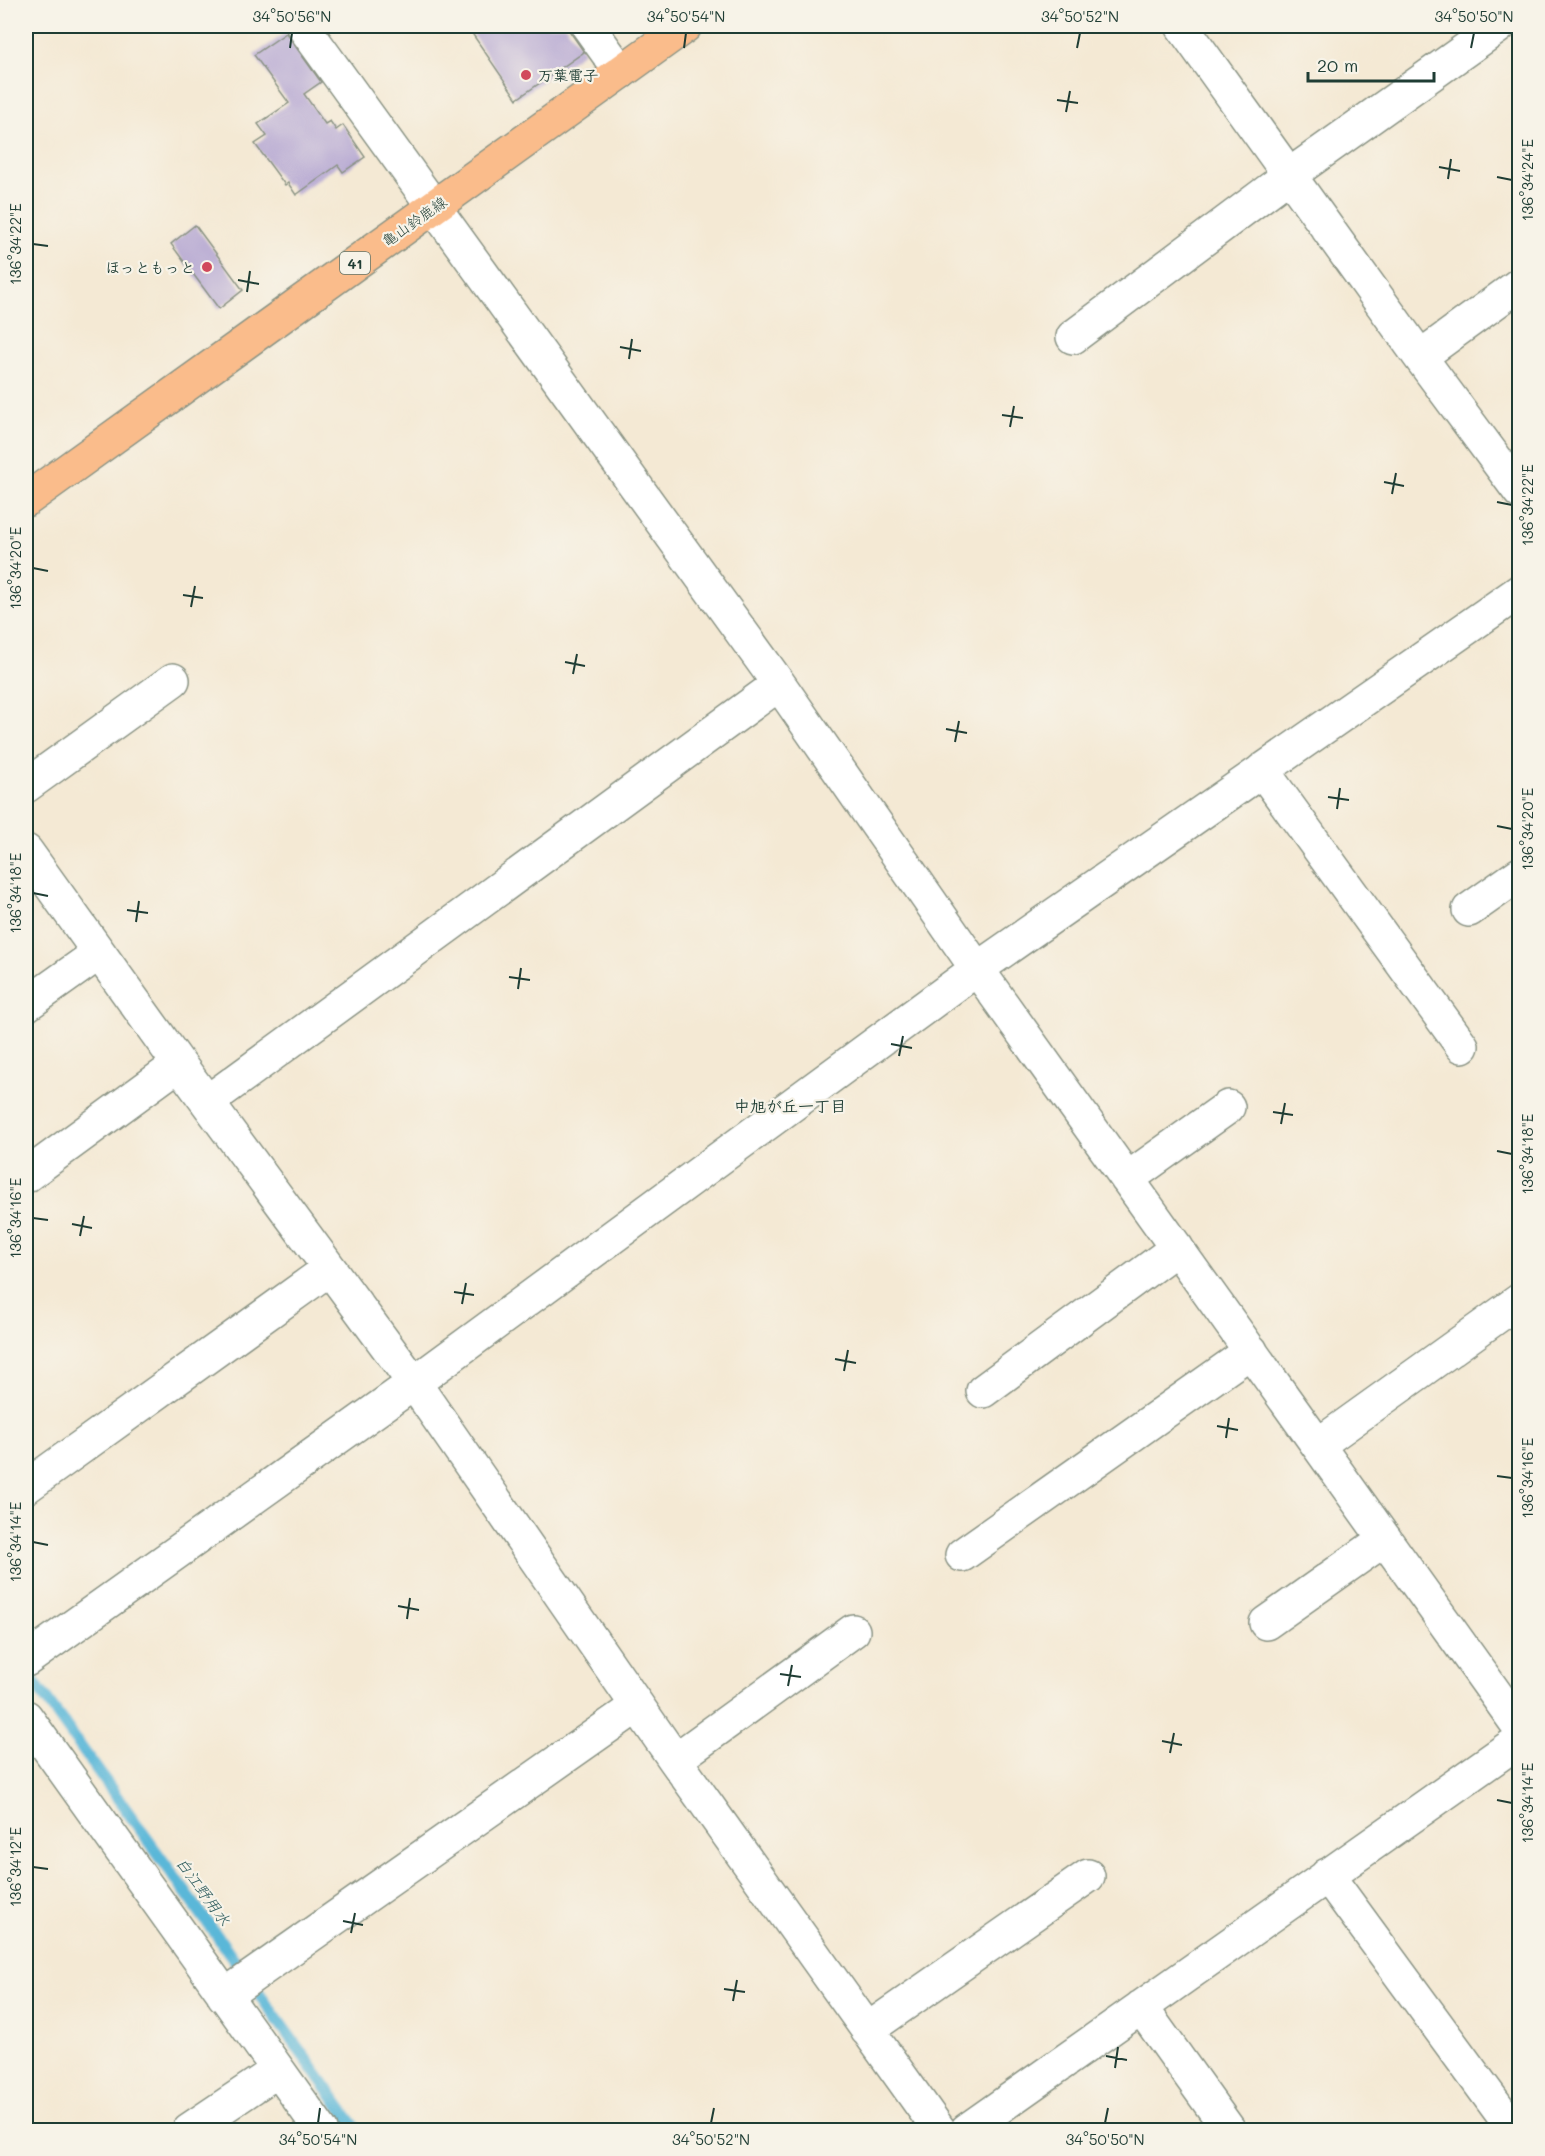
<svg xmlns="http://www.w3.org/2000/svg" width="1545" height="2156" font-family="Mali,'Klee One',sans-serif">
<style>
.lines{fill:none;stroke-linecap:round;stroke-linejoin:round}
.stream{stroke:#5ab7d8;stroke-width:12}
.building{fill:#b8aad3}
.minor-casing{stroke:#8a9384;stroke-width:36}
.primary-casing{stroke:#8a9384;stroke-width:36}
.minor{stroke:#fff;stroke-width:33}
.primary{stroke:#fabc8b;stroke-width:33}
.ticks{fill:none;stroke:#1f3d34;stroke-width:2}
.poi-dot{fill:#d1495b;stroke:#f7f3e8;stroke-width:2}
.labels{text-anchor:middle;dominant-baseline:central;stroke-width:4.5;stroke-linejoin:round;paint-order:stroke}
.shield{fill:#f7f3e8;stroke:#60746a;stroke-width:1.5}
.shield-label{font-size:14px;font-weight:bold;fill:#1f3d34}
.poi-label{font-size:15px;font-weight:bold;fill:#1f3d34;stroke:#f7f3e8;text-anchor:start}
.street-label{font-size:15px;fill:#1f3d34;stroke:#f7f3e8}
.neighbourhood-label{font-size:16px;font-weight:bold;fill:#1f3d34;stroke:#f7f3e8}
.water-label{font-size:16px;font-style:italic;fill:#2e5c5d;stroke:#f7f3e8}
.neatline{fill:none;stroke:#1f3d34;stroke-width:2}
.ticks-label{font-size:15px;text-anchor:middle;fill:#1f3d34}
</style>
<rect width="100%" height="100%" fill="#f7f3e8"/>
<filter id="ink" filterUnits="userSpaceOnUse"><feTurbulence type="fractalNoise" baseFrequency=".0167" numOctaves="2"/><feDisplacementMap in="SourceGraphic" scale="12" xChannelSelector="R" yChannelSelector="G"/><feConvolveMatrix kernelMatrix="1 2 1 2 8 2 1 2 1" color-interpolation-filters="sRGB"/></filter>
<filter id="wash" filterUnits="userSpaceOnUse"><feTurbulence type="fractalNoise" baseFrequency=".008" numOctaves="4" result="noise"/><feDisplacementMap in="SourceGraphic" scale="24" xChannelSelector="R" yChannelSelector="G"/><feGaussianBlur stdDeviation="1.35" result="paint"/><feColorMatrix in="noise" values="0 0 0 0 0 0 0 0 0 0 0 0 0 0 0 0 0 1.4 0 .05"/><feComposite in="paint" operator="in"/></filter>
<g filter="url(#wash)">
<rect width="100%" height="100%" fill="#f4e9d4"/>
<g class="lines">
<path class="stream" d="M26,1671L357,2130"/>
</g>
<g id="blocks">
<path class="building" d="M467,26H566L584,52L517,99Z
M286,33L321,82L304,94L325,124L330,121L336,130L343,125L365,157L343,172L338,165L296,195L288,183L285,185L255,144L267,136L258,124L289,103L254,55Z
M195,225L243,290L219,309L171,244Z"/>
</g>
</g>
<g filter="url(#ink)">
<use href="#blocks" fill-opacity="0" stroke="#8a9384" stroke-width="1.5"/>
<g class="lines">
<defs>
<path id="minor" d="M303,26L779,684L977,969L1520,1728
M588,26L621,72
M1182,26L1420,357L1520,492
M1073,337L1291,174L1499,26
M1420,357L1520,284
M1262,770L1462,1046
M26,786L173,680
M26,851L179,1064L414,1383L675,1760L939,2130
M1469,910L1520,874
M26,1005L99,953
M207,1102L779,684
M26,1176L179,1064
M1127,1179L1228,1107
M983,1391L1177,1248
M1318,1445L1520,1300
M26,1487L329,1269
M962,1555L1251,1351
M1266,1623L1385,1539
M26,1660L414,1383L977,969L1520,591
M26,1717L321,2130
M675,1760L853,1631
M1327,1875L1514,2130
M224,1996L637,1706
M1141,2007L1229,2130
M867,2030L1088,1876
M189,2130L278,2070
M967,2130L1520,1740"/>
<path id="primary" d="M26,500L685,26"/>
</defs>
<use href="#minor" class="minor-casing"/>
<use href="#primary" class="primary-casing"/>
<use href="#minor" class="minor"/>
<use href="#primary" class="primary"/>
</g>
</g>
<path class="ticks" d="M290,48L292,33M684,48L686,33M1077,48L1080,33M1471,48L1474,33M1057,100L1078,103M1066,112L1070,91M1439,167L1460,171M1497,177L1512,180M1448,179L1451,159M33,244L48,246M238,280L259,284M247,292L250,271M620,347L641,351M629,359L632,339M1002,415L1023,418M1010,427L1014,406M1384,482L1404,486M1392,494L1396,473M1497,502L1512,505M33,568L48,571M183,595L203,598M191,607L195,586M565,662L585,666M573,674L577,654M946,729L967,733M955,742L959,721M1328,797L1349,800M1337,809L1340,788M1497,826L1512,829M33,893L48,896M127,910L148,913M136,922L139,901M509,977L530,980M518,989L521,968M891,1044L912,1048M899,1056L903,1036M1273,1112L1293,1115M1281,1124L1285,1103M1497,1151L1512,1154M33,1218L48,1220M72,1224L92,1228M80,1236L84,1216M454,1292L474,1295M462,1304L466,1283M835,1359L856,1363M844,1371L848,1350M1217,1426L1238,1430M1226,1438L1229,1418M1497,1476L1512,1478M33,1542L48,1545M398,1606L419,1610M407,1619L410,1598M780,1674L801,1677M788,1686L792,1665M1162,1741L1182,1745M1170,1753L1174,1733M1497,1800L1512,1803M33,1867L48,1869M343,1921L363,1925M351,1933L355,1913M724,1989L745,1992M733,2001L737,1980M1106,2056L1127,2060M1115,2068L1118,2047M318,2123L320,2108M711,2123L714,2108M1105,2123L1108,2108"/>
<g class="poi-dot">
<circle cx="526" cy="75" r="6"/>
<circle cx="207" cy="267" r="6"/>
</g>
<g class="labels">
<rect class="shield" x="340" y="252" width="30" height="22" rx="4.5"/>
<g class="shield-label">
<text x="355" y="263">41</text>
</g>
<g class="poi-label">
<text x="538" y="75">万葉電子</text>
<text x="195" y="267" text-anchor="end">ほっともっと</text>
</g>
<g class="street-label">
<text transform="translate(414 221) rotate(-35)">亀山鈴鹿線</text>
</g>
<g class="neighbourhood-label">
<text x="790" y="1105">中旭が丘一丁目</text>
</g>
<g class="water-label">
<text transform="translate(204 1891) rotate(54)">白江野用水</text>
</g>
</g>
<rect width="1545" height="2156" fill="none" stroke="#f7f3e8" stroke-width="66"/>
<path d="M1308 72v9h126v-9" fill="none" stroke="#1f3d34" stroke-width="3"/>
<text x="1317" y="72" font-size="18" fill="#1f3d34" stroke="#f7f3e8" stroke-width="4.5" paint-order="stroke">20 m</text>
<rect x="33" y="33" width="1479" height="2090" class="neatline"/>
<g class="ticks-label">
<text x="292" y="22">34°50'56"N</text>
<text x="686" y="22">34°50'54"N</text>
<text x="1080" y="22">34°50'52"N</text>
<text x="1474" y="22">34°50'50"N</text>
<text transform="translate(1528 180) rotate(-90)" y="5">136°34'24"E</text>
<text transform="translate(16 244) rotate(-90)" y="5">136°34'22"E</text>
<text transform="translate(1528 505) rotate(-90)" y="5">136°34'22"E</text>
<text transform="translate(16 568) rotate(-90)" y="5">136°34'20"E</text>
<text transform="translate(1528 829) rotate(-90)" y="5">136°34'20"E</text>
<text transform="translate(16 893) rotate(-90)" y="5">136°34'18"E</text>
<text transform="translate(1528 1154) rotate(-90)" y="5">136°34'18"E</text>
<text transform="translate(16 1218) rotate(-90)" y="5">136°34'16"E</text>
<text transform="translate(1528 1478) rotate(-90)" y="5">136°34'16"E</text>
<text transform="translate(16 1542) rotate(-90)" y="5">136°34'14"E</text>
<text transform="translate(1528 1803) rotate(-90)" y="5">136°34'14"E</text>
<text transform="translate(16 1867) rotate(-90)" y="5">136°34'12"E</text>
<text x="318" y="2145">34°50'54"N</text>
<text x="711" y="2145">34°50'52"N</text>
<text x="1105" y="2145">34°50'50"N</text>
</g>
</svg>
